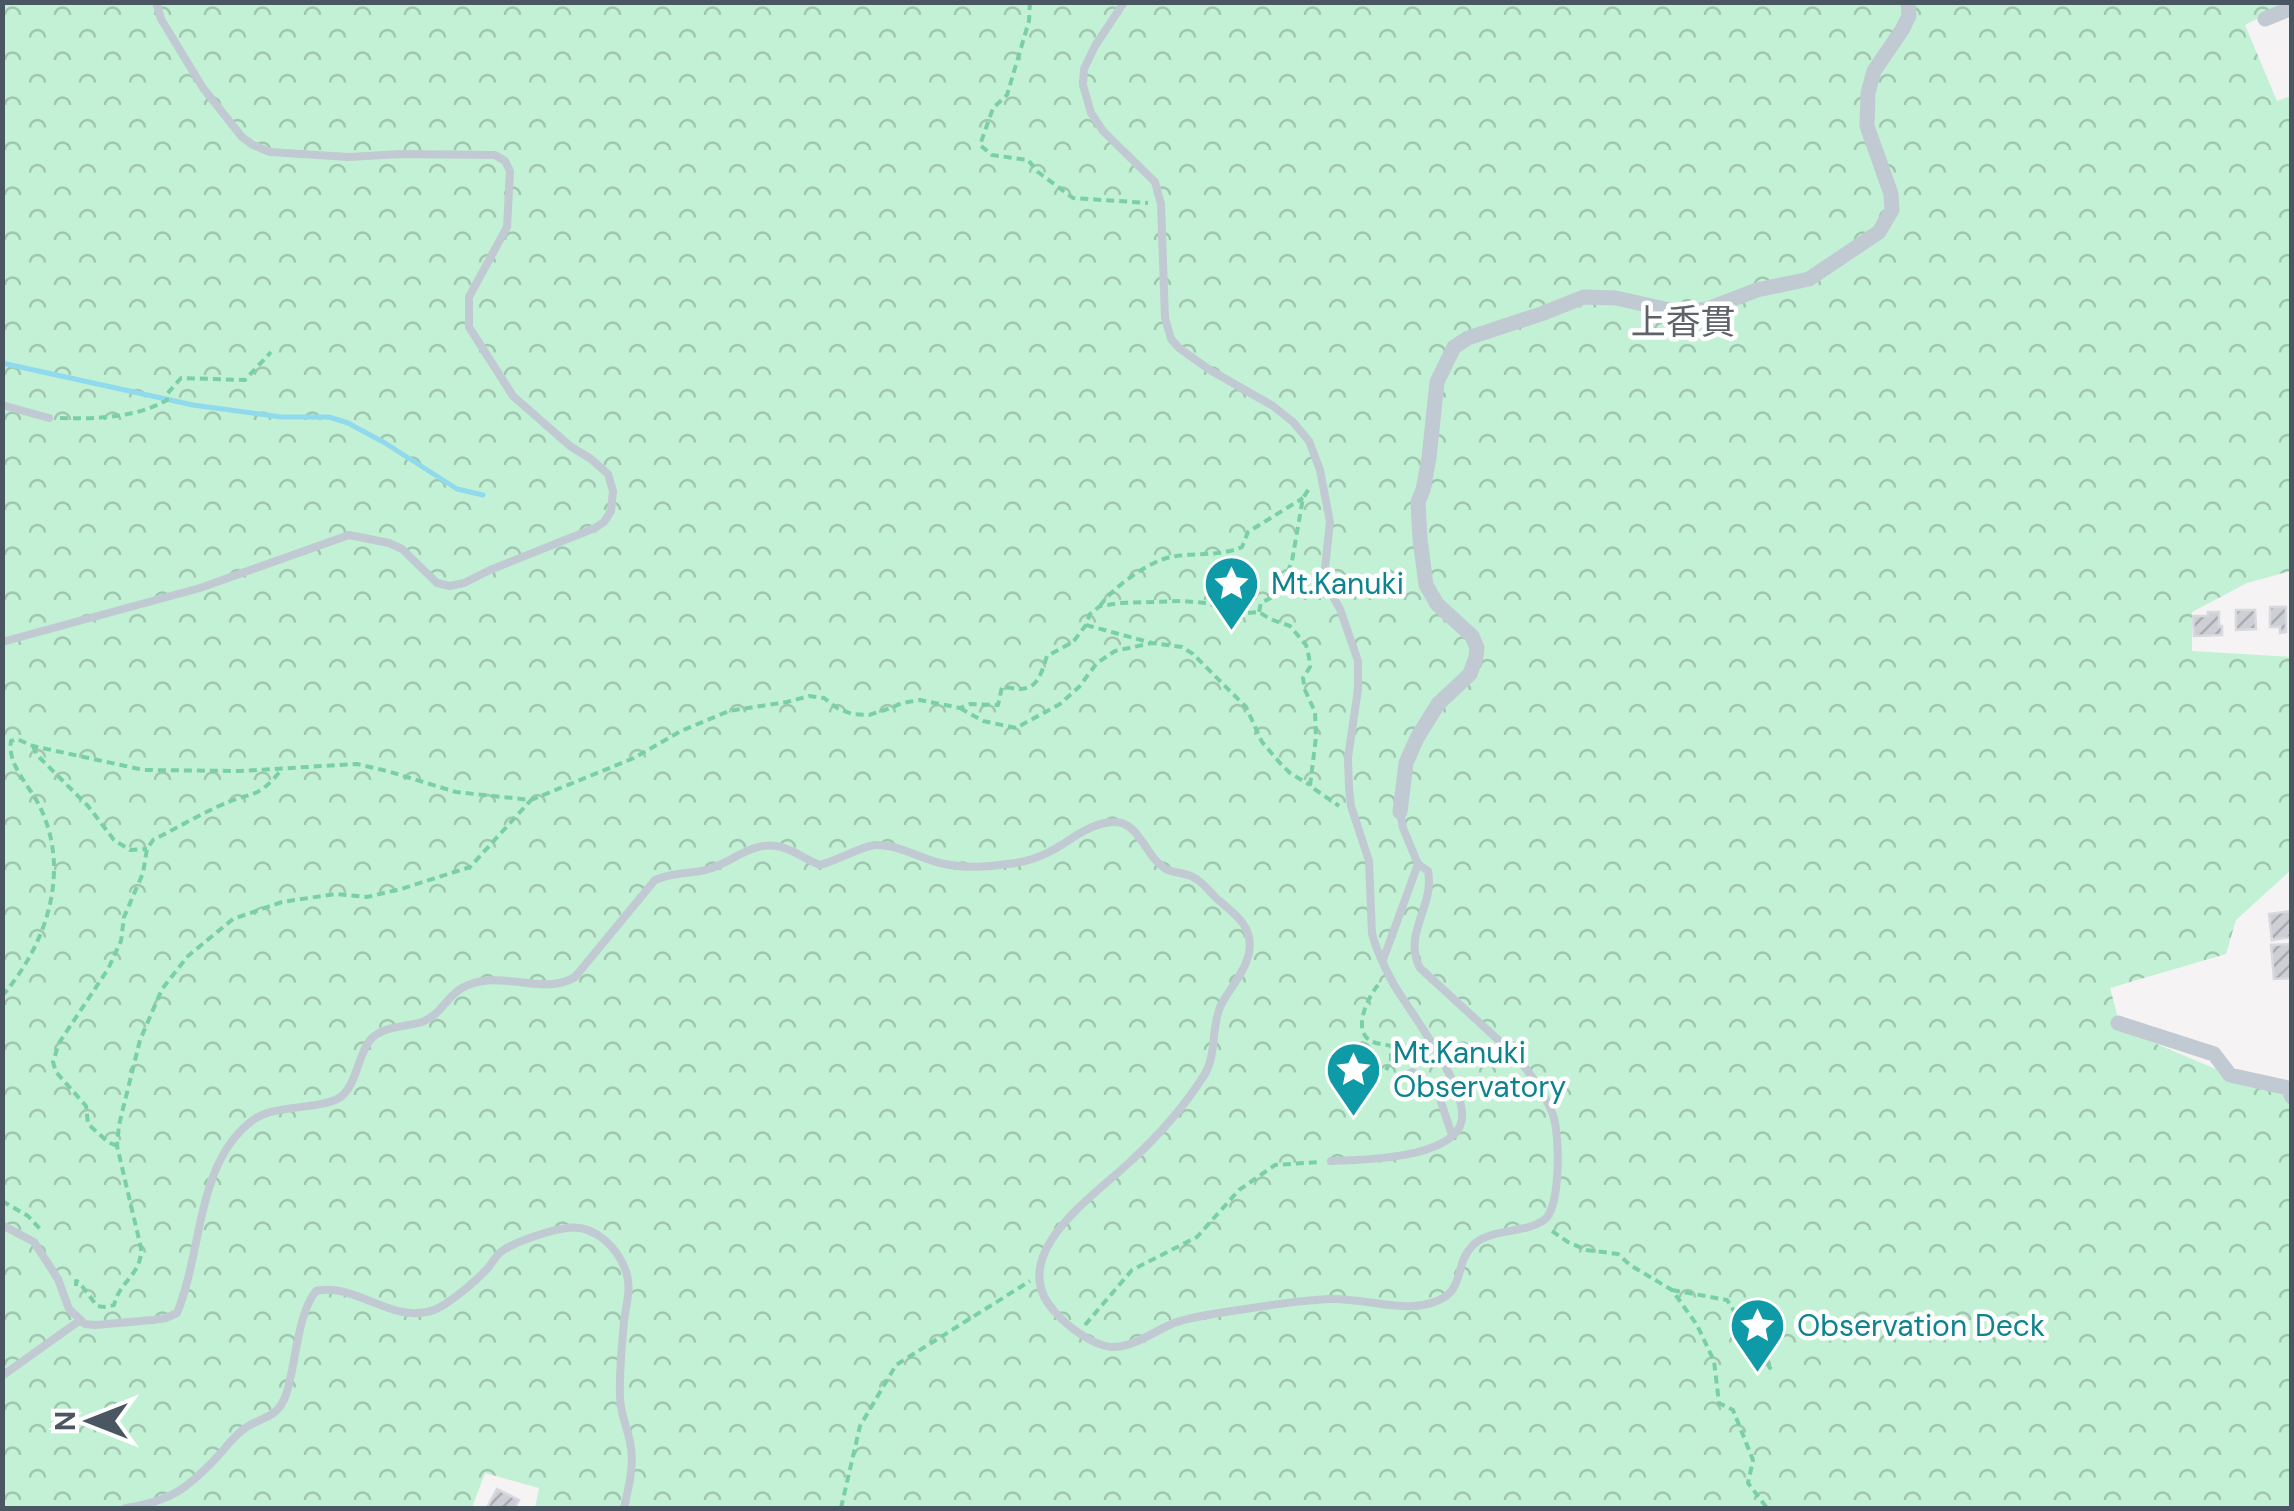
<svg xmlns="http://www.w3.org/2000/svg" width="2294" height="1511" font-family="'DM Sans','Noto Sans JP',sans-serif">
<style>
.forest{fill:url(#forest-crowns)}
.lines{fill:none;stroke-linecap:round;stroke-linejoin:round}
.stream{stroke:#90daee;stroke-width:5}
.building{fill:url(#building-hatch);stroke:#d7d9de;stroke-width:2.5}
.path{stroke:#7ad0a6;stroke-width:4;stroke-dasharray:8 5;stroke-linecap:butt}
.lane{stroke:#c1cad2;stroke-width:8}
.street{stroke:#c1cad2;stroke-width:15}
.labels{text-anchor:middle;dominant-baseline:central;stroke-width:9;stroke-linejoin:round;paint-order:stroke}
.culture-label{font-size:30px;fill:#0d838f;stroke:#fff;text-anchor:start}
.quarter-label{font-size:35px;fill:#5f6368;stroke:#fff}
</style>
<defs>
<pattern id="forest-crowns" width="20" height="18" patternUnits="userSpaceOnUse" patternTransform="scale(2.5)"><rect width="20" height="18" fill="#c3f1d5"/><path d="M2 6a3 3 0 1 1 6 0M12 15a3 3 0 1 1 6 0" fill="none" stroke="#a0c6b0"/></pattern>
<pattern id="building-hatch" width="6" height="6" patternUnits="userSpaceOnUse" patternTransform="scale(2.5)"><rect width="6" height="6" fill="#cdcfd5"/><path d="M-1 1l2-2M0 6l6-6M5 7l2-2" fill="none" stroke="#a8abb0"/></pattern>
</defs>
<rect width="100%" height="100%" fill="#f5f3f3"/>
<path class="forest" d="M3,3H2288L2245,25L2277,101L2291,96V571L2247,583L2192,612V651L2291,657V870L2236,920L2226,954L2110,988L2121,1029L2230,1075L2291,1097V1508H535L539,1488L485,1473L472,1508H3Z"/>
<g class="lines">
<path class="stream" d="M2,363L193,405L281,417H329L348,423L385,443L457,489L483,495"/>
</g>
<path class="building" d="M2270,607H2286V632L2280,633V627H2270Z
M2236,610H2255L2256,629L2236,630Z
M2208,612H2219V626H2222V635L2194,636L2193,616H2208Z
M2292,911V937L2272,940L2269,914Z
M2292,944V978L2274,979L2271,945Z
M497,1489L519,1500L515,1508H487Z"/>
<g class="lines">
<path class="path" d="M1030,2L1029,21L1007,95L993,108L980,145L992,155L1028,160L1038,172L1073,198L1148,203
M60,418C97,419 135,418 167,400V394L181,378L245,380L271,352
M1100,606C1112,588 1149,561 1171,557C1195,552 1219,557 1242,547L1248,532L1303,498
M1259,612L1261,603L1278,594L1282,587L1292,561L1303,498L1310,487
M1086,625L1152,643L1182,647L1193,654L1246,707L1262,742L1280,763L1290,773L1310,785
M960,708L983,721L1016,728L1060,704L1079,687L1097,663L1115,651L1152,643
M33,746L37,755L88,806L114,840L130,850L147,849
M1378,985C1369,996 1354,1025 1367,1038C1373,1044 1383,1044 1391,1046V1061L1386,1070
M2,996C48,943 72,868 38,803C28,785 7,763 11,741L17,739L33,746L144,770L240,771L357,764L387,771L456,792L531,800L634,758L681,731L729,711L787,702L809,696L824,698L837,708L852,714L869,715L891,708L902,703L920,700L960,708L970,704L998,705L1002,687C1008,687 1014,689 1020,689C1039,689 1042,670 1047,656L1073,642L1086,625L1090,614L1100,606L1120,603L1182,601L1207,603L1237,614L1259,612L1270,619L1290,626L1306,645L1309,657L1310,667L1303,678L1305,690L1315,712L1316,737L1310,786L1339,806
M117,1146L108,1142L88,1124L86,1106L56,1072L53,1062L59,1043L108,969L121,941L124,917L143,873L147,849L153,840C175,829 197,816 219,806C250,791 257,801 281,770
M2,1201L28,1216L40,1229
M1552,1231L1568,1242L1586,1250L1618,1254L1630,1265L1672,1290L1697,1325L1714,1361L1719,1403L1733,1410L1753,1460L1748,1483L1767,1508
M76,1286V1281L79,1282L97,1306L104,1307L114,1305C120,1280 142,1275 141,1248L117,1146L119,1125L140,1040L162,989L188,956L233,919L282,902L335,894L367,897L401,889L470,867L531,800
M1672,1290L1727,1300L1772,1371
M1085,1325L1132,1270L1197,1237L1239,1190L1275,1165L1319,1162
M841,1508L860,1426L896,1365L1030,1281"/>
<path class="lane" d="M1124,2L1095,46L1084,69L1083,85L1091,113L1103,131L1155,182L1161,204L1165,318L1171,339L1179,348L1210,370L1273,406L1293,422L1309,441L1320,470L1330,522L1325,568L1327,586L1340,609L1358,661V689L1348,758L1349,789L1351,806L1369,861L1372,933C1376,950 1385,968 1393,983C1409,1011 1475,1095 1460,1126C1444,1159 1363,1160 1331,1161
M2,405L49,418
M2,642L200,588L349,535L389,543L402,549L437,583L450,586L464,583L490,570L595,528L604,522L611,511L613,491L608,474L591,459L570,446L513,396L469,327V297L507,227L510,171L505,161L495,155L401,154L348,157L270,152L253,145L242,137L203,88L161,19L156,2
M1400,812L1403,828L1418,864
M1403,1077L1412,1072L1436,1087L1452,1135
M2,1225L34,1242L58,1279L69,1309L85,1324L95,1325L153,1320L166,1318L177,1313C203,1251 196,1158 256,1118C278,1104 330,1110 344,1094C357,1081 359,1052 371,1039C383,1026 406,1027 422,1022C441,1015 446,997 462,988C497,967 543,997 575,977L655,880C676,871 689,875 709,869C732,862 752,842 776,846C793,848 805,860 820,865C837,861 859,847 875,845C896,844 920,858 940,863C962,868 984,868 1007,864C1019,863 1035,859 1047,853C1070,842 1087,823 1114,822C1140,821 1146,860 1168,870C1176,873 1185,873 1193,877C1203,882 1209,891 1217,899C1234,913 1254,926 1249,953C1245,972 1230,988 1221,1005C1210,1028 1218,1055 1203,1077C1183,1108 1159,1135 1132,1160C1097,1194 1002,1255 1055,1312C1067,1326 1092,1345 1111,1347C1133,1348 1154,1331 1174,1323C1194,1316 1218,1313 1239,1310C1270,1305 1300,1300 1331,1299C1359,1298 1397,1310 1423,1305C1470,1296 1451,1267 1473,1245C1491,1228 1524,1234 1544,1220C1561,1208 1560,1135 1553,1115C1546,1095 1531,1075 1518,1058L1420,968C1402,934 1435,906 1428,871L1418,864L1383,960
M2,1376L79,1321
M126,1508C171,1501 187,1489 218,1456C226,1447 235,1435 245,1428C263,1416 277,1419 286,1395C296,1365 297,1314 316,1291C357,1282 391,1325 434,1310C449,1304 476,1281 488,1268C493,1262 496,1255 502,1251C517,1241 550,1230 567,1228C595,1224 620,1249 627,1275C631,1289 626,1306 624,1321C622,1346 619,1371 620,1397C620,1415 629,1430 631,1448C634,1467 628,1490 624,1508"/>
<path class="street" d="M2265,19L2292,8
M1400,812L1406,763L1417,738L1438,704L1470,674L1476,657L1477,648L1472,636L1437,604L1426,585L1420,539L1418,502L1423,490L1429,458L1437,382L1454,347L1468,338L1541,314L1584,297L1616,298L1674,311L1690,312L1707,309L1757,290L1809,279L1879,232L1892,210L1891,194L1867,126L1868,93L1874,71L1902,30L1909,16L1908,2
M2118,1023L2214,1054L2230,1075L2288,1088L2292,1097"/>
</g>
<defs>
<symbol id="sight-pin" viewBox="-11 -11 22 30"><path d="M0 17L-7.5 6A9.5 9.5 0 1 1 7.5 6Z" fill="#0f9aa8" stroke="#fff"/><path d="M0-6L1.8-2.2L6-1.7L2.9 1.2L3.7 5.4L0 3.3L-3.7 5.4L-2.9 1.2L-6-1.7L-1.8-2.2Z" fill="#fff"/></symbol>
</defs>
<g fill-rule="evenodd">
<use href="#sight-pin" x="1200" y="552" width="63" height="86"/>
<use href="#sight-pin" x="1322" y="1038" width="63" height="86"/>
<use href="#sight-pin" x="1726" y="1294" width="63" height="86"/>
</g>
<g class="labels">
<g class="culture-label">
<text x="1271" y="583">Mt.Kanuki</text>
<text x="1393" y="1052">Mt.Kanuki<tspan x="1393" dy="34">Observatory</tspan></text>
<text x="1797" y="1325">Observation Deck</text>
</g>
<g class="quarter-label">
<text x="1683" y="322">上香貫</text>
</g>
</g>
<rect width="2294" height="1511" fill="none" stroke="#4a5661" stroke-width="10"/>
<g transform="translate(90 1421) rotate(270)" stroke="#ffffff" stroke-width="8" paint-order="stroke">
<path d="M0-8L18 38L0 25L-18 38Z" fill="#4a5661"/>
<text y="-15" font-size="28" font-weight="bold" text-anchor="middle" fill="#4a5661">N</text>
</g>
</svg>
